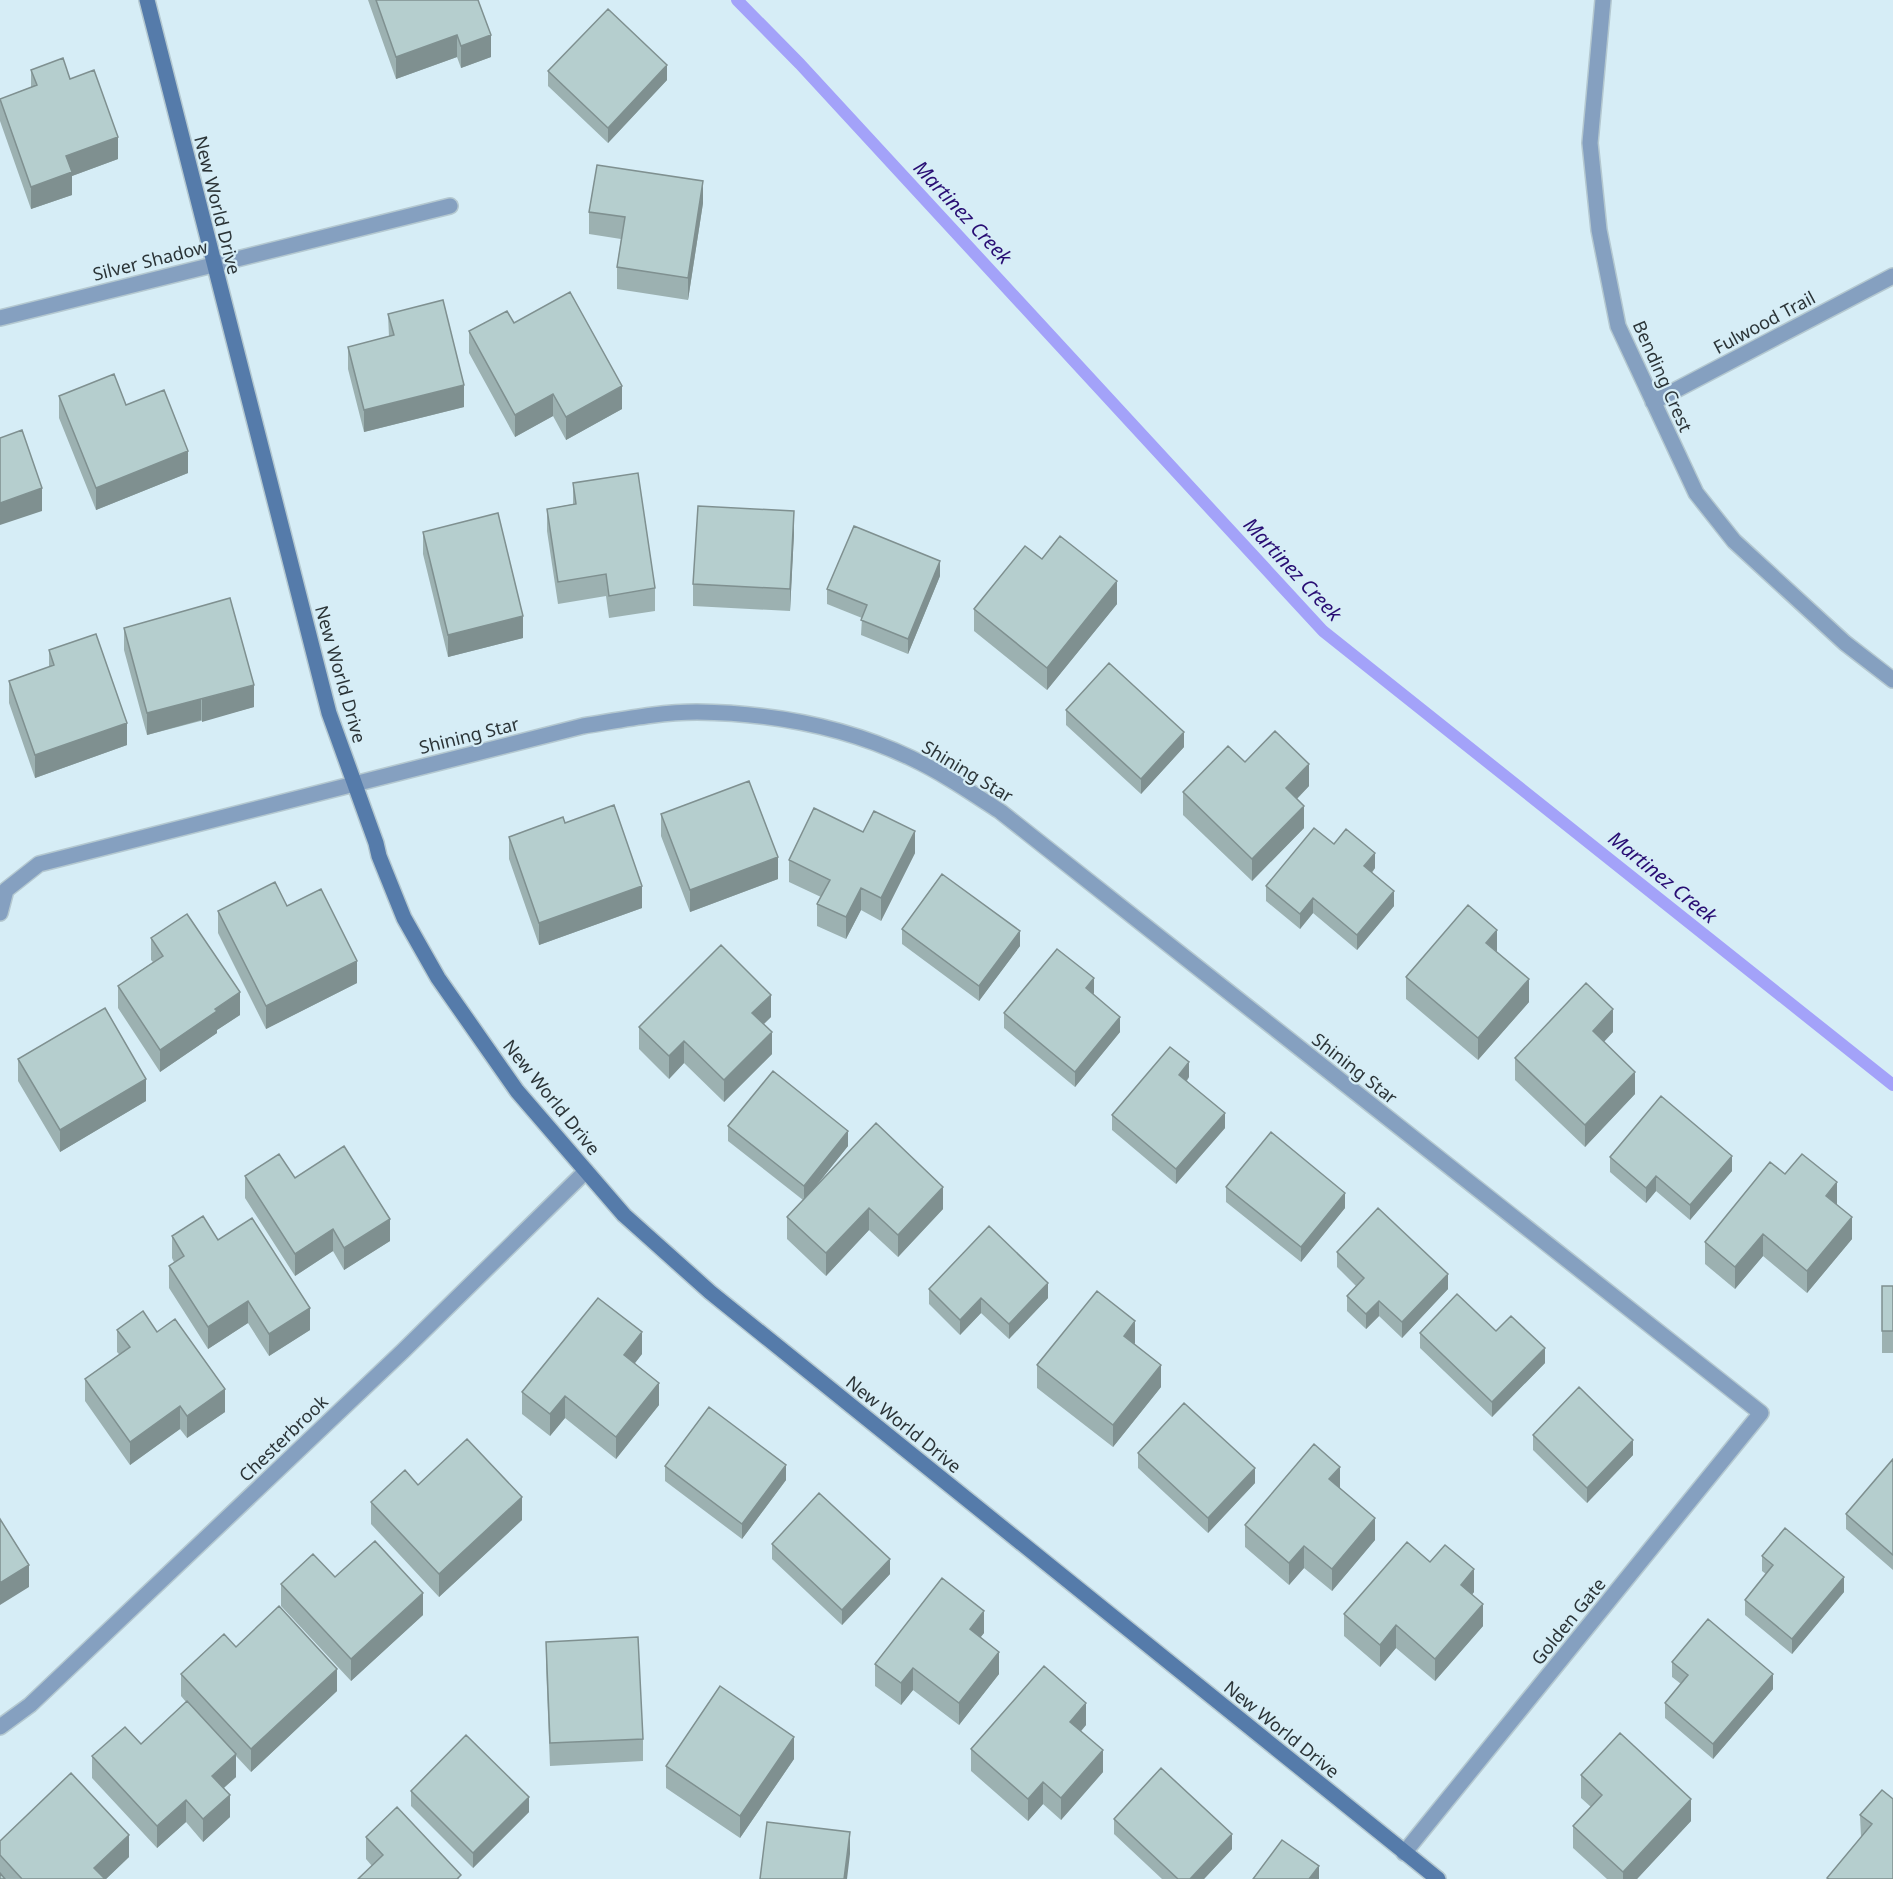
<svg xmlns="http://www.w3.org/2000/svg" width="1893" height="1879" font-family="'Noto Sans',sans-serif">
<style>
.lines{fill:none;stroke-linecap:round;stroke-linejoin:round}
.stream{stroke:#a3a2f9;stroke-width:12}
.street-casing{stroke:#b4c8d0;stroke-width:18}
.secondary-casing{stroke:#b4c8d0;stroke-width:18}
.street{stroke:#85a0c0;stroke-width:15}
.secondary{stroke:#557baa;stroke-width:15}
.wall{fill:#9cb1b1}
.shaded-wall{fill:#7f9090}
.building{fill:#b5cece;stroke:#7f9090;stroke-width:1.5}
.labels{text-anchor:middle;dominant-baseline:central;stroke-width:4.5;stroke-linejoin:round;paint-order:stroke}
.street-label{font-size:18px;fill:#2b3437;stroke:#d6edf6}
.water-label{font-size:20px;font-style:italic;fill:#280d73;stroke:#d6edf6}
</style>
<rect width="100%" height="100%" fill="#d6edf6"/>
<g class="lines">
<path class="stream" d="M737,0L800,64L1323,631L1893,1085"/>
<defs>
<path id="street" d="M1603,0L1590,143L1599,230L1618,326L1696,493L1734,541L1845,643L1893,680
M0,318L450,206
M1653,402L1893,276
M0,913L6,890L39,864L583,726C621,720 659,712 697,712C771,713 844,726 911,758C943,773 972,793 1001,812L1761,1413L1404,1853
M0,1727L30,1705L403,1351L586,1171"/>
<path id="secondary" d="M147,0L329,713L376,843L379,856L404,918L438,978L517,1091L624,1215L710,1292L1438,1879"/>
</defs>
<use href="#street" class="street-casing"/>
<use href="#secondary" class="secondary-casing"/>
<use href="#street" class="street"/>
<use href="#secondary" class="secondary"/>
</g>
<path class="wall" d="M368,0H478L491,57L461,68L457,57L396,79Z
M31,70L70,79L118,159L72,176V195L31,209L0,121V99L31,87Z
M548,71L667,80L608,143L548,86Z
M703,203L688,300L617,289V267L621,239L589,234V212Z
M388,314L464,407L364,432L348,369V347L389,337Z
M514,323L622,409L566,440L553,416L515,437L469,353V331Z
M59,396L126,405L188,473L96,510L59,418Z
M573,483L655,588V611L609,618L606,596L558,604L547,531V509L573,504Z
M423,532L523,638L448,657L423,554Z
M794,533L790,611L693,606V584Z
M1042,559L1117,604L1047,690L974,631V609Z
M940,576L908,654L861,635L862,618L827,604V589Z
M124,628L254,707L147,735L124,650Z
M49,650L127,745L35,778L9,703V681L49,667Z
M1066,710L1184,747L1141,794L1066,725Z
M1245,762L1309,786L1297,799L1304,828L1252,881L1183,815V792Z
M661,814L778,879L690,912L661,836Z
M565,823L642,908L539,945L509,859V837Z
M863,832L915,853L881,921L861,910L846,939L817,926V904L821,897L789,882V860Z
M1334,844L1375,868L1372,873L1394,906L1357,950L1313,913L1300,929L1266,901V886Z
M218,911L357,983L266,1029L218,933Z
M902,929L1020,946L979,1001L902,944Z
M151,938L240,1015L217,1030V1033L160,1072L118,1008V986L153,962L151,960Z
M1497,952L1529,1002L1478,1060L1406,999V977Z
M1094,993L1093,995L1120,1032L1075,1087L1004,1028V1013Z
M771,1017L764,1024L772,1054L724,1102L684,1063L669,1079L639,1049V1027Z
M1613,1032L1604,1042L1635,1094L1585,1147L1515,1080V1058Z
M18,1059L146,1101L60,1152L18,1081Z
M1189,1077L1187,1081L1225,1128L1176,1184L1112,1130V1115Z
M728,1126L848,1146L816,1186L943,1209L898,1257L869,1230L826,1276L787,1239V1217L803,1200L728,1141Z
M1610,1157L1732,1171L1690,1220L1656,1191L1646,1203L1610,1172Z
M1785,1174L1837,1205L1852,1239L1807,1293L1763,1256L1735,1289L1705,1264V1242Z
M245,1176L295,1178L390,1241L344,1270L333,1251L295,1276L245,1198Z
M1226,1187L1345,1208L1301,1262L1226,1202Z
M172,1236L218,1240L310,1330L269,1356L248,1323L208,1349L169,1288V1266L174,1262L172,1258Z
M1337,1252L1448,1289L1402,1338L1379,1316L1366,1329L1347,1311V1296L1356,1286L1337,1267Z
M1882,1286H1893V1353H1882Z
M929,1289L1048,1298L1009,1339L981,1313L960,1335L929,1304Z
M117,1330L157,1332L225,1412L187,1438L180,1429L130,1465L85,1401V1379L120,1355L117,1352Z
M1496,1331L1545,1363L1492,1417L1420,1348V1333Z
M1135,1343L1134,1344L1161,1387L1113,1447L1037,1388V1365Z
M642,1354L635,1363L659,1405L616,1459L565,1418L550,1436L522,1414V1392Z
M1533,1435L1633,1455L1587,1503L1533,1450Z
M1138,1453L1255,1483L1208,1533L1138,1468Z
M1893,1459V1570L1846,1529V1514Z
M665,1466L786,1480L742,1539L665,1481Z
M418,1485L522,1520L439,1597L371,1524V1502Z
M1340,1489L1375,1540L1332,1591L1304,1568L1289,1585L1245,1547V1525Z
M772,1544L890,1574L842,1625L772,1559Z
M1762,1556L1844,1592L1792,1654L1745,1615V1600L1766,1574L1762,1571Z
M1430,1562L1474,1592L1472,1595L1483,1626L1435,1681L1396,1648L1380,1667L1344,1636V1614Z
M335,1577L423,1615L351,1681L281,1606V1584Z
M984,1633L980,1637L999,1674L959,1725L913,1690L901,1705L875,1686V1664Z
M546,1642L643,1739V1761L550,1766L546,1664Z
M236,1647L337,1691L251,1772L236,1756V1777L224,1788L230,1817L203,1842L186,1822L157,1848L92,1778V1756L141,1744L186,1702L181,1696V1674Z
M1672,1662L1773,1689L1713,1759L1665,1718V1703L1681,1684L1672,1677Z
M1086,1725L1081,1731L1103,1772L1061,1820L1043,1804L1028,1821L971,1771V1749Z
M794,1759L740,1838L666,1788V1766Z
M1581,1775L1691,1821L1637,1879H1607L1573,1848V1826L1591,1807L1581,1798Z
M411,1791L529,1812L473,1868L411,1806Z
M1893,1799V1879H1827V1878L1861,1837L1860,1815Z
M1114,1819L1232,1849L1204,1879H1162L1114,1834Z
M366,1837L461,1879L372,1866L366,1859Z
M0,1841L129,1857L106,1879H0Z"/>
<path class="shaded-wall" d="M457,35V57L396,79V57Z
M491,35V57L461,68V46Z
M667,65V80L608,143V128Z
M118,137V159L72,176V195L31,209V187L66,156Z
M703,181V203L688,300V278Z
M464,385V407L364,432V410Z
M622,386V409L566,440V417Z
M553,394V416L515,437V415Z
M188,451V473L96,510V488Z
M42,488V511L0,525V503Z
M794,511V533L790,611V589Z
M940,561V576L908,654V639Z
M1117,581V604L1047,690V668Z
M523,616V638L448,657V635Z
M254,685V707L202,722V699Z
M201,698V720L147,735V713Z
M127,723V745L35,778V755Z
M1184,732V747L1141,794V779Z
M1309,764V786L1286,810V788Z
M1304,806V828L1252,881V859Z
M915,831V853L881,921V898Z
M1375,853V868L1364,881V866Z
M778,857V879L690,912V890Z
M642,886V908L539,945V923Z
M861,888V910L846,939V917Z
M1394,891V906L1357,950V935Z
M1313,898V913L1300,929V914Z
M1497,930V952L1486,943Z
M1020,931V946L979,1001V986Z
M357,961V983L266,1029V1006Z
M1094,978V993L1086,1003V988Z
M1529,979V1002L1478,1060V1038Z
M240,992V1015L217,1030V1033L160,1072V1050L215,1009Z
M771,995V1017L752,1035V1013Z
M1613,1009V1032L1593,1053V1031Z
M1120,1017V1032L1075,1087V1072Z
M772,1032V1054L724,1102V1080Z
M684,1041V1063L669,1079V1056Z
M1189,1062V1077L1179,1090V1075Z
M1635,1072V1094L1585,1147V1125Z
M146,1079V1101L60,1152V1130Z
M1225,1113V1128L1176,1184V1169Z
M848,1131V1146L804,1201V1186Z
M1732,1156V1171L1690,1220V1205Z
M1656,1176V1191L1646,1203V1188Z
M1837,1182V1205L1826,1196Z
M943,1187V1209L898,1257V1235Z
M1345,1193V1208L1301,1262V1247Z
M869,1208V1230L826,1276V1253Z
M1852,1217V1239L1807,1293V1271Z
M390,1219V1241L344,1270V1248Z
M333,1229V1251L295,1276V1254Z
M1763,1234V1256L1735,1289V1267Z
M1448,1274V1289L1402,1338V1322Z
M1048,1283V1298L1009,1339V1324Z
M981,1298V1313L960,1335V1320Z
M248,1301V1323L208,1349V1327Z
M1379,1301V1316L1366,1329V1314Z
M310,1308V1330L269,1356V1334Z
M1135,1321V1343L1124,1358V1336Z
M642,1332V1354L624,1377V1355Z
M1545,1348V1363L1492,1417V1402Z
M1161,1365V1387L1113,1447V1425Z
M659,1383V1405L616,1459V1437Z
M225,1389V1412L187,1438V1416Z
M565,1396V1418L550,1436V1414Z
M180,1406V1429L130,1465V1442Z
M1633,1440V1455L1587,1503V1488Z
M786,1465V1480L742,1539V1524Z
M1340,1467V1489L1329,1479Z
M1255,1468V1483L1208,1533V1518Z
M522,1497V1520L439,1597V1574Z
M1375,1518V1540L1332,1591V1569Z
M1304,1546V1568L1289,1585V1563Z
M890,1559V1574L842,1625V1610Z
M29,1565V1587L0,1605V1583Z
M1474,1569V1592L1461,1607V1585Z
M1844,1577V1592L1792,1654V1639Z
M423,1593V1615L351,1681V1659Z
M1483,1604V1626L1435,1681V1659Z
M984,1611V1633L970,1651V1629Z
M1396,1625V1648L1380,1667V1645Z
M999,1652V1674L959,1725V1703Z
M913,1668V1690L901,1705V1683Z
M337,1669V1691L251,1772V1749Z
M1773,1674V1689L1713,1759V1744Z
M1086,1703V1725L1070,1744V1722Z
M794,1737V1759L740,1838V1816Z
M1103,1750V1772L1061,1820V1798Z
M236,1754V1777L212,1798V1776Z
M1043,1782V1804L1028,1821V1799Z
M230,1795V1817L203,1842V1819Z
M529,1797V1812L473,1868V1853Z
M1691,1799V1821L1637,1879H1623V1872Z
M186,1800V1822L157,1848V1826Z
M850,1832V1854L847,1879H844Z
M1232,1834V1849L1204,1879H1190Z
M129,1835V1857L106,1879H94V1868Z
M1319,1866V1879H1309Z"/>
<path class="building" d="M376,0H478L491,35L461,46L457,35L396,57Z
M608,9L667,65L608,128L548,71Z
M63,58L70,79L94,70L118,137L66,156L72,172L31,187L0,99L37,85L31,70Z
M597,165L703,181L688,278L617,267L625,217L589,212Z
M570,292L622,386L566,417L553,394L515,415L469,331L507,311L514,323Z
M443,300L464,385L364,410L348,347L394,335L388,314Z
M114,374L126,405L164,390L188,451L96,488L59,396Z
M22,430L42,488L0,503V438Z
M638,473L655,588L609,596L606,574L558,582L547,509L576,504L573,483Z
M698,506L794,511L790,589L693,584Z
M498,513L523,616L448,635L423,532Z
M854,526L940,561L908,639L861,620L867,605L827,589Z
M1060,536L1117,581L1047,668L974,609L1025,546L1042,559Z
M230,598L254,685L147,713L124,628Z
M96,634L127,723L35,755L9,681L54,665L49,650Z
M1109,663L1184,732L1141,779L1066,710Z
M1275,731L1309,764L1286,788L1304,806L1252,859L1183,792L1228,746L1245,762Z
M749,781L778,857L690,890L661,814Z
M614,805L642,886L539,923L509,837L563,817L565,823Z
M814,808L863,832L874,811L915,831L881,898L861,888L846,917L817,904L830,880L789,860Z
M1314,828L1334,844L1346,829L1375,853L1364,866L1394,891L1357,935L1313,898L1300,914L1266,886Z
M942,874L1020,931L979,986L902,929Z
M275,882L287,906L321,889L357,961L266,1006L218,911Z
M1468,905L1497,930L1486,943L1529,979L1478,1038L1406,977Z
M187,914L240,992L215,1009L217,1011L160,1050L118,986L163,956L151,938Z
M721,945L771,995L752,1013L772,1032L724,1080L684,1041L669,1056L639,1027Z
M1057,949L1094,978L1086,988L1120,1017L1075,1072L1004,1013Z
M1586,983L1613,1009L1593,1031L1635,1072L1585,1125L1515,1058Z
M105,1008L146,1079L60,1130L18,1059Z
M1170,1047L1189,1062L1179,1075L1225,1113L1176,1169L1112,1115Z
M773,1071L848,1131L804,1186L728,1126Z
M1661,1096L1732,1156L1690,1205L1656,1176L1646,1188L1610,1157Z
M876,1123L943,1187L898,1235L869,1208L826,1253L787,1217Z
M1271,1132L1345,1193L1301,1247L1226,1187Z
M344,1146L390,1219L344,1248L333,1229L295,1254L245,1176L279,1154L295,1178Z
M1802,1154L1837,1182L1826,1196L1852,1217L1807,1271L1763,1234L1735,1267L1705,1242L1770,1162L1785,1174Z
M1378,1208L1448,1274L1402,1322L1379,1301L1366,1314L1347,1296L1364,1278L1337,1252Z
M203,1216L218,1240L252,1218L310,1308L269,1334L248,1301L208,1327L169,1266L184,1256L172,1236Z
M989,1226L1048,1283L1009,1324L981,1298L960,1320L929,1289Z
M1882,1286H1893V1331H1882Z
M1097,1291L1135,1321L1124,1336L1161,1365L1113,1425L1037,1365Z
M1457,1294L1496,1331L1511,1316L1545,1348L1492,1402L1420,1333Z
M598,1298L642,1332L624,1355L659,1383L616,1437L565,1396L550,1414L522,1392Z
M143,1311L157,1332L175,1319L225,1389L187,1416L180,1406L130,1442L85,1379L130,1347L117,1330Z
M1579,1387L1633,1440L1587,1488L1533,1435Z
M1184,1403L1255,1468L1208,1518L1138,1453Z
M709,1407L786,1465L742,1524L665,1466Z
M467,1439L522,1497L439,1574L371,1502L405,1470L418,1485Z
M1314,1444L1340,1467L1329,1479L1375,1518L1332,1569L1304,1546L1289,1563L1245,1525Z
M1893,1459V1555L1846,1514Z
M819,1493L890,1559L842,1610L772,1544Z
M0,1519L29,1565L0,1583Z
M1785,1528L1844,1577L1792,1639L1745,1600L1773,1565L1762,1556Z
M375,1541L423,1593L351,1659L281,1584L313,1554L335,1577Z
M1407,1542L1430,1562L1445,1545L1474,1569L1461,1585L1483,1604L1435,1659L1396,1625L1380,1645L1344,1614Z
M942,1578L984,1611L970,1629L999,1652L959,1703L913,1668L901,1683L875,1664Z
M279,1606L337,1669L251,1749L181,1674L224,1634L236,1647Z
M1708,1619L1773,1674L1713,1744L1665,1703L1688,1675L1672,1662Z
M638,1637L643,1739L550,1743L546,1642Z
M1044,1666L1086,1703L1070,1722L1103,1750L1061,1798L1043,1782L1028,1799L971,1749Z
M720,1686L794,1737L740,1816L666,1766Z
M187,1701L236,1754L212,1776L230,1795L203,1819L186,1800L157,1826L92,1756L125,1727L141,1744Z
M1620,1733L1691,1799L1623,1872L1573,1826L1602,1795L1581,1775Z
M466,1735L529,1797L473,1853L411,1791Z
M1161,1768L1232,1834L1190,1879H1178L1114,1819Z
M71,1773L129,1835L94,1868L105,1879H22L0,1855V1841Z
M1882,1790L1893,1799V1879H1829L1827,1878L1872,1824L1860,1815Z
M397,1807L461,1875L457,1879H358L383,1855L366,1837Z
M767,1822L850,1832L844,1879H760Z
M1282,1840L1319,1866L1309,1879H1253Z
M0,1873L5,1879H0Z"/>
<g class="labels">
<g class="street-label">
<text transform="translate(218 205) rotate(76)">New World Drive</text>
<text transform="translate(150 260) rotate(-14)">Silver Shadow</text>
<text transform="translate(1764 322) rotate(-28)">Fulwood Trail</text>
<text transform="translate(1663 376) rotate(66)">Bending Crest</text>
<text transform="translate(341 674) rotate(74)">New World Drive</text>
<text transform="translate(469 735) rotate(-14)">Shining Star</text>
<text transform="translate(968 771) rotate(31)">Shining Star</text>
<text transform="translate(1355 1068) rotate(38)">Shining Star</text>
<text transform="translate(552 1097) rotate(51)">New World Drive</text>
<text transform="translate(904 1424) rotate(39)">New World Drive</text>
<text transform="translate(283 1438) rotate(-44)">Chesterbrook</text>
<text transform="translate(1568 1621) rotate(-51)">Golden Gate</text>
<text transform="translate(1282 1729) rotate(39)">New World Drive</text>
</g>
<g class="water-label">
<text transform="translate(963 212) rotate(47)">Martinez Creek</text>
<text transform="translate(1293 569) rotate(47)">Martinez Creek</text>
<text transform="translate(1663 877) rotate(39)">Martinez Creek</text>
</g>
</g>
</svg>
